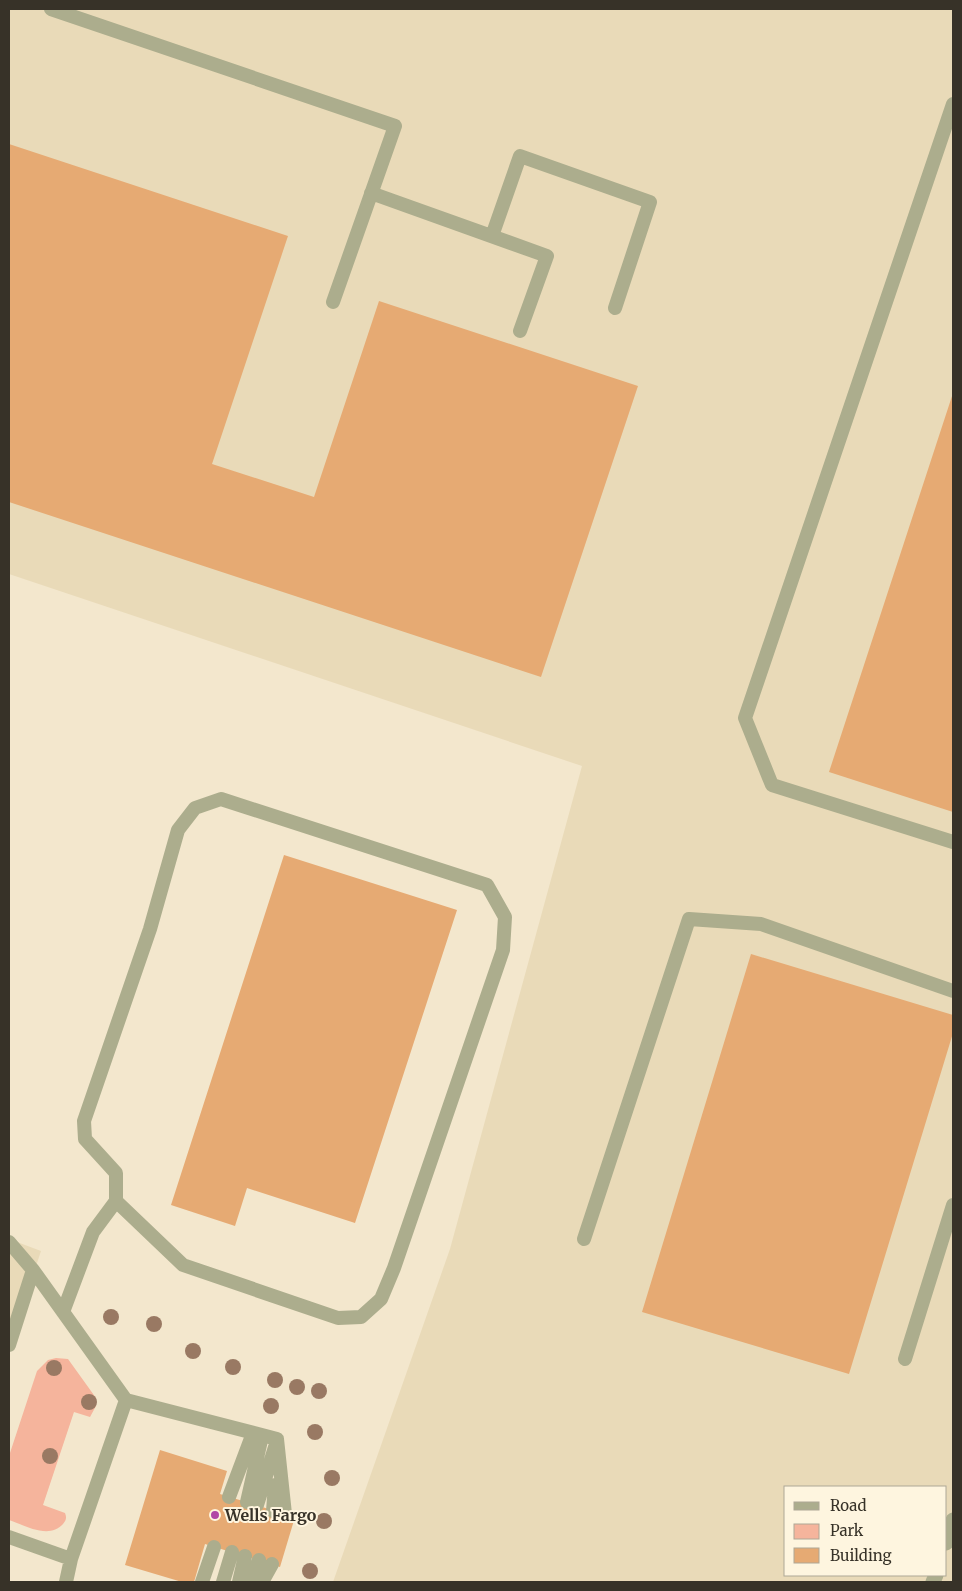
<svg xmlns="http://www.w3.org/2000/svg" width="962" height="1591" font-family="Merriweather,serif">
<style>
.built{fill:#e9dab8;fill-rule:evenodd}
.green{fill:#f5b49c}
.building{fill:#e6aa73}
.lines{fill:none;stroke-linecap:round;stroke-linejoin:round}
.lane{stroke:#acad8d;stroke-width:14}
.street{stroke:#acad8d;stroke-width:15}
.tree{fill:#997963}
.poi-dot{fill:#b246a6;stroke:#fef5df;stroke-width:2}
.labels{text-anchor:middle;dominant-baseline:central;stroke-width:4;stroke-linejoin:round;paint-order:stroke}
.poi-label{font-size:16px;font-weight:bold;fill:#373228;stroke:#fef5df;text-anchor:start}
</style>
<rect width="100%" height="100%" fill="#f3e7cd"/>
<path class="built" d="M9,9H953V1582H333L450,1249L582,766L9,574ZM786,1487H946V1575H786Z
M9,1239L41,1251L9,1347Z"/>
<path class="green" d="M56,1358L68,1359L96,1398V1406L90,1417L74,1412L43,1505L65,1513C67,1518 66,1520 63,1524C49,1540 24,1525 9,1520V1456L37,1371L48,1360Z"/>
<path class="building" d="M9,144L288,236L212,464L314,497L379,301L638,386L541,677L9,502Z
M953,393V812L829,772Z
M284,855L457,910L355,1223L247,1188L235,1226L171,1205Z
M751,954L953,1015V1033L849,1374L642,1312Z
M160,1450L227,1471L220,1494L295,1517L280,1567L205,1544L194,1582H182L125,1565Z"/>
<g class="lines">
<path class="lane" d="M51,9L395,126L333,302
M953,104L745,718L772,785L953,842
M371,193L547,256L520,331
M492,236L520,156L650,202L615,308
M584,1239L689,919L761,924L953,991
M9,1242L33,1270L126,1400
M63,1312L93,1232L116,1201V1173L85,1139L84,1121L150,929L178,830L195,808L221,799L487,885L505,917L503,950L394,1268L381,1299L361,1317L338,1318L183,1265L116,1201
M9,1345L33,1270
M905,1359L953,1205
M277,1439L285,1514
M229,1497L253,1433
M247,1502L262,1436
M257,1505L275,1447
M273,1511L275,1485
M9,1537L71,1559L66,1582
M71,1559L126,1400L277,1439
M202,1582L214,1547
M223,1582L232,1552
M239,1582L245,1556
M250,1582L259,1560
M262,1582L272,1564"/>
<path class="street" d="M946,1543L953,1520
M933,1582L936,1575"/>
</g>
<g class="tree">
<circle cx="111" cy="1317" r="8"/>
<circle cx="154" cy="1324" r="8"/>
<circle cx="193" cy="1351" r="8"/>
<circle cx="233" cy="1367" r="8"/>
<circle cx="54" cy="1368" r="8"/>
<circle cx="275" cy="1380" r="8"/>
<circle cx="297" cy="1387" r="8"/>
<circle cx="319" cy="1391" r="8"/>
<circle cx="89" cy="1402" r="8"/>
<circle cx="271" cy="1406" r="8"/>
<circle cx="315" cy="1432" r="8"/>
<circle cx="50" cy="1456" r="8"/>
<circle cx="332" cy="1478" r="8"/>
<circle cx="324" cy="1521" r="8"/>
<circle cx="310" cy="1571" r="8"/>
</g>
<circle class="poi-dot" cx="215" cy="1515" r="5"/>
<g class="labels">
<g class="poi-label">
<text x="225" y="1515">Wells Fargo</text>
</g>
</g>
<rect width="962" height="1591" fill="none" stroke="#373228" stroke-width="20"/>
<rect x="784" y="1486" width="162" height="90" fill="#fef5df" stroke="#aea796"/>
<rect x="794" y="1502" width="25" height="8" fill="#acad8d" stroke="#aea796"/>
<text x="830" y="1511" font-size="15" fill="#373228">Road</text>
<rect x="794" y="1524" width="25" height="15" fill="#f5b49c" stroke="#aea796"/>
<text x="830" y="1536" font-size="15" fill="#373228">Park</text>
<rect x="794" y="1548" width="25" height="15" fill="#e6aa73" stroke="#aea796"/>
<text x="830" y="1561" font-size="15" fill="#373228">Building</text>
</svg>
